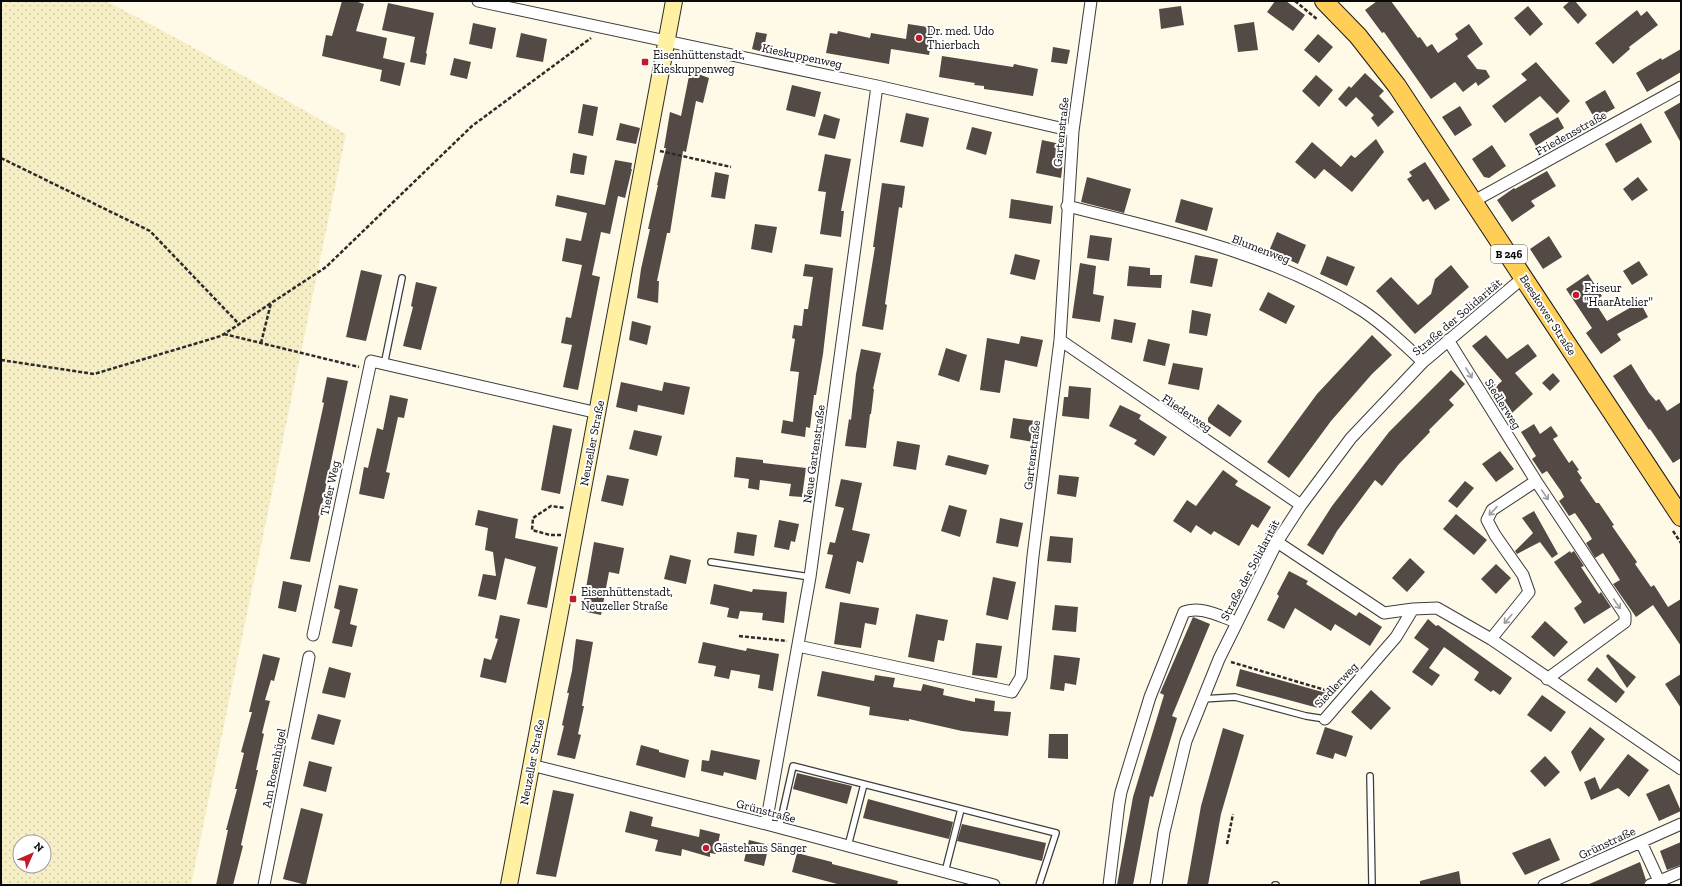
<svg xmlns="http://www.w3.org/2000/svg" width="1682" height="886" font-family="'Zilla Slab',serif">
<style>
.farmland{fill:url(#farmland-dots);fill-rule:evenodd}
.building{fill:#534a46}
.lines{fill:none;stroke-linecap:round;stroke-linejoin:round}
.lane-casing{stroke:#3d3d3d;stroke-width:8}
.street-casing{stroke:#3d3d3d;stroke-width:13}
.secondary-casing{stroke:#2c2c2c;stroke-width:18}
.primary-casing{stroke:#1b1b1b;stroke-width:20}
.path{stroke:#2c2c2c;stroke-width:2.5;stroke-dasharray:4 2;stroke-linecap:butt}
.lane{stroke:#fff;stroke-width:5.5}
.street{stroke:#fff;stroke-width:11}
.secondary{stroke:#fff0a2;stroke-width:16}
.primary{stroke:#ffce57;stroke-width:18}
.oneway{stroke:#9d9d9d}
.poi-dot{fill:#c11b2b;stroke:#fff;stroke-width:1.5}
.labels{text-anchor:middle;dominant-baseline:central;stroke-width:4;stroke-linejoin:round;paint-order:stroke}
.shield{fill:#fff;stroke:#545454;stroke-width:1}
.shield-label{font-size:11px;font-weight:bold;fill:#0a0a0a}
.poi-label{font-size:12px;fill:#0a0a0a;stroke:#fff;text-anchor:start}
.street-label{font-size:12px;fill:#0a0a0a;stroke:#fff}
</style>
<defs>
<pattern id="farmland-dots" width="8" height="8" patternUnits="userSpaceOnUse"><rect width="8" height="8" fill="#f6efc6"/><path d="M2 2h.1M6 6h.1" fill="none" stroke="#d2cca9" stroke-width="1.8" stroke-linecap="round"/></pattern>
</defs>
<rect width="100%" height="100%" fill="#fff9e7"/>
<path class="farmland" d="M1,1H106L180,40L346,134L191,885L1,884ZM20,842H44V866H20Z"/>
<path class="building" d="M342,1H355L364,4L356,31L387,38L383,58L405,63L400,86L380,81L382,70L322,56L326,35L332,36Z
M1275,1H1286L1305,15L1293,31L1267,12Z
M1377,1H1391L1418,38L1420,37L1427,47L1432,44L1438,53L1458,39L1455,34L1469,24L1483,44L1467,56L1477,69L1486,70L1490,77L1478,86L1476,82L1463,92L1455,82L1431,99L1384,32L1382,33L1365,10Z
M1570,1H1575L1587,15L1578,24L1563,7Z
M388,3L434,13L426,53L427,54L425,65L410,62L415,37L382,30Z
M1181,6L1184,25L1161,29L1159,9Z
M1528,6L1543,24L1530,36L1514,18Z
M1637,10L1641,16L1647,11L1658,25L1629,47L1630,49L1613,64L1595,43Z
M1254,22L1258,50L1238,52L1234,25Z
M473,23L496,28L492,49L469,44Z
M908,24L934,28L929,55L891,49L889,64L826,53L830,33L837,34L838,31L870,38L871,33L906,39Z
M756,32L767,34L763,52L752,49Z
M521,33L547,39L543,62L516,57Z
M1318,34L1333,47L1319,63L1304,50Z
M1053,47L1070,50L1067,64L1051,62Z
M1681,49V72L1647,92L1636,73L1661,58L1662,60Z
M942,56L1013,67L1014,64L1038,69L1033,96L984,89V86L974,85L975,83L939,77Z
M454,58L471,62L467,79L450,75Z
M1536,62L1570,101L1557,114L1540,96L1505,123L1492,106L1527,80L1521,74Z
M690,71L709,78L703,103L696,101L686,152L683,151L670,233H667L657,281H659L658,303L637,298L641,269L650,229H648L658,185H657L666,148H664L670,112L681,116Z
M1365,73L1384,91L1379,96L1394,112L1378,127L1371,118L1374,115L1356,97L1346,107L1338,99L1349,86L1351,88Z
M1316,75L1333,90L1319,107L1302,91Z
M792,85L821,92L815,117L786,110Z
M1605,90L1615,108L1595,119L1585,102Z
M1681,102V143L1664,112Z
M583,104L598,107L593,136L578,133Z
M1460,106L1472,125L1455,136L1442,117Z
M906,113L929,118L923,147L900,142Z
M824,114L840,119L835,139L818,135Z
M1558,117L1564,128L1536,146L1529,134Z
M620,123L640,128L636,144L616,140Z
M1641,123L1652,142L1616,163L1605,144Z
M972,127L992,132L986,155L966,149Z
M1376,139L1384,152L1352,192L1324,169L1315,179L1295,162L1312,142L1341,167L1351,155L1355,158Z
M1042,140L1065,145L1061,178L1036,173Z
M1492,145L1506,166L1489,178L1484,177L1472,159Z
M573,153L587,156L584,175L570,173Z
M825,154L851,159L841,211H844L841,237L820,234L826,192L818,191Z
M615,160L632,163L631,169H632L625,198L618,196L610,234L601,232L592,275L600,277L578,390L563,387L572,345L561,343L566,317L571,318L582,265L562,261L566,238L581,241L587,213L555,206L557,195L605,205Z
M1425,162L1450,200L1435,210L1428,199L1423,202L1407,179L1412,176L1409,172Z
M1547,171L1556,186L1531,201L1535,206L1512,222L1497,200L1514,188L1515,189Z
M715,172L729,175L725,199L711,197Z
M1087,177L1131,189L1124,213L1081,202Z
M1638,177L1648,190L1632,201L1623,189Z
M882,183L905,186L902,208L899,207L885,304L887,305L883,330L862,326L875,247H873Z
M1011,199L1053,206L1051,224L1009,218Z
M1181,199L1213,208L1207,231L1175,222Z
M755,224L777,227L772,253L751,249Z
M1277,232L1306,245L1298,264L1269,251Z
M1090,235L1112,238L1109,261L1087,258Z
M1549,236L1562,257L1543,269L1530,249Z
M1015,254L1040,260L1035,280L1010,274Z
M1195,255L1218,259L1212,287L1190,283Z
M1327,256L1355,267L1347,286L1320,274Z
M1639,261L1648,275L1632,285L1623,271Z
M1080,263L1096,266L1093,294L1104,296L1100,322L1072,318Z
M805,264L833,268L823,354L816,395H814L810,428L806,427L805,437L781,433L783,420L793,422L799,372L790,371L795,339L792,338L794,325L802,326L804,309H808L813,277L803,276Z
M1451,265L1469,287L1415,334L1376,291L1391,277L1418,305L1431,294L1435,279Z
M1129,266L1150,268V275H1162L1161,288L1127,286Z
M361,270L382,275L366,341L346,337Z
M1588,274L1602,296L1594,301L1607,321L1640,302L1648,317L1617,334L1621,340L1601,354L1586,333L1592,328L1566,289Z
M416,282L437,287L421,350L403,346L413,307L411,306Z
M1268,292L1295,306L1286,324L1259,310Z
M1192,310L1211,314L1207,336L1189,333Z
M1114,319L1136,323L1132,343L1111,339Z
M632,321L651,326L647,345L629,340Z
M1372,335L1392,355L1372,374L1331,421L1289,478L1267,462L1317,394Z
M1486,335L1507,359L1528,344L1537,356L1515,373L1533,394L1512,413L1492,390L1502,381L1472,346Z
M1021,336L1043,340L1037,367L1005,360L1000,393L980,390L987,338L1019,344Z
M1148,339L1170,344L1165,366L1143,361Z
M946,348L967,355L959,382L938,375Z
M861,349L881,353L873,389H874L871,414H870L866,448L845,446L849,419L851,420L856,374Z
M1173,363L1203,368L1199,390L1168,384Z
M1631,364L1649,393L1656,401L1659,399L1667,411L1681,402V458L1673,463L1650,429L1649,430L1613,376Z
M1451,370L1465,384L1449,400L1454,405L1429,430L1430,432L1399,464L1382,486L1375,480L1337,531L1323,555L1307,545L1332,506L1389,432Z
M1553,373L1560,381L1550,391L1542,383Z
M327,377L348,381L310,562L290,559L324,403L322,402Z
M621,382L662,391L664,382L690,387L684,415L638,405L637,412L616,407Z
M1069,386L1091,388L1089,419L1062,416L1064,397H1068Z
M390,395L408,399L404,418L398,417L386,472L390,473L384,499L359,494L364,467L368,468L377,428L383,430Z
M1218,404L1242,421L1230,437L1208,422V418Z
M1120,405L1141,415L1139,419L1167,437L1154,456L1134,444L1137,440L1109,426Z
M1013,418L1036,421L1033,442L1010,438Z
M1534,424L1540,434L1551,426L1558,436L1553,439L1569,463L1572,460L1579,470L1577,471L1582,478L1580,480L1596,503H1599L1614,525L1612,526L1637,562L1635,564L1651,587L1654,585L1668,607L1681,599V646L1653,605L1636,617L1613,584L1620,580L1603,553L1595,558L1586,543L1592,539L1588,532L1575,513L1569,516L1559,501L1564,497L1561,491L1547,471L1542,474L1532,459L1536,456L1521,432Z
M553,425L572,429L560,494L541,490Z
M634,430L662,436L657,456L629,449Z
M897,441L920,445L916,470L893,466Z
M1500,451L1514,469L1496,482L1482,464Z
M948,455L989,465L986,475L945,465Z
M736,457L763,460V463L806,468L802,497L789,496L791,484L760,480L759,490L748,488L749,479L734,477Z
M1223,470L1238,481L1235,485L1271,507L1258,528L1252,524L1239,546L1214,531L1211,535L1196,525L1191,533L1173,521L1187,500L1196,506Z
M607,475L629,479L623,506L601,501Z
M1059,475L1079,477L1076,497L1057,494Z
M841,479L862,483L852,530L870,534L863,563L857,561L850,594L825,588L833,555L827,554L830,542L835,543L844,508L835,506Z
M1465,481L1474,488L1457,508L1448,501Z
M949,505L967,510L960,537L941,531Z
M478,510L518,519L515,538L558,547L547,608L527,604L536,567L505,558L496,600L478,596L483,574L496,576L493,552L485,550L488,528L475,525Z
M1534,511L1558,554L1552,558L1540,542L1517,554L1515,551L1533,533L1522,518Z
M1456,514L1487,540L1474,555L1443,529Z
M1000,518L1023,523L1018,547L996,543Z
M779,520L799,524L795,542L791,541L789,550L774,547Z
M737,532L757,535L754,556L734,553Z
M1050,536L1073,538L1071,563L1047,561Z
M594,542L624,548L619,574L609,572L601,615L582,611Z
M1570,551L1571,553L1574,551L1584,566L1581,567L1599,594L1601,592L1611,607L1584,624L1574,608L1582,602L1554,562Z
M670,555L691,560L686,584L664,579Z
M1410,558L1425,572L1407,592L1392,578Z
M1496,564L1511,578L1496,594L1481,579Z
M1289,571L1308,581L1306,584L1356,616L1359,612L1382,627L1370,646L1335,624L1331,631L1295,608L1284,629L1267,620L1279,596L1277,594Z
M993,577L1016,582L1008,620L986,615Z
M283,581L302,585L296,612L278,608Z
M714,584L752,592L753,589L787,592L784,623L762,620L763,613L740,611L738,619L727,617L729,608L710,604Z
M339,585L358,589L350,624L357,626L352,647L332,643L340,610L334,608Z
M840,602L879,608L876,625L865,623L861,648L834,644Z
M1055,605L1078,607L1076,632L1052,630Z
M916,614L948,620L944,641L938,640L934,662L908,657Z
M500,615L520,619L506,683L480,677L484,658L491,660L498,639L495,638Z
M1193,617L1210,624L1172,716L1177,718L1153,797L1150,796L1133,885H1117L1133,797L1164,695L1160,693Z
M1428,619L1436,626L1438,625L1512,678L1500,695L1493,690L1491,692L1474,680L1479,672L1444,647L1429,668L1440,675L1432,686L1412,672L1429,649L1414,638Z
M1545,621L1568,642L1554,657L1531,637Z
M576,639L593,642L582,706H584L578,734L581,735L575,759L557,755L564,726L562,725L569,693H567L572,671Z
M703,642L746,651L747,648L779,654L773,691L758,688L760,675L731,670L729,679L714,676L716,666L698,663Z
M976,643L1002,646L997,678L972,675Z
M263,654L280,658L274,681L271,680L265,700L270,701L262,733L264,734L256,770H258L241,845L243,846L233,885H216L228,830H226L237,789H235L244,753L241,752L252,712H249Z
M1608,654L1636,677L1627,688L1606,656Z
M1054,655L1080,658L1076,685L1065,683L1064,691L1050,689Z
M329,667L351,673L345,698L322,693Z
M1597,667L1625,692L1616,703L1587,680Z
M1240,669L1326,693L1322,709L1236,686Z
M822,671L874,681L875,675L895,678L893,687L921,691L923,684L944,689L943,695L975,702V698L995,701L994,711L1011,712L1008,736L962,731L909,719V721L869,715L870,707L817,696Z
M1681,674V708L1665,684Z
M1371,690L1391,708L1371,730L1351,712Z
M1542,695L1566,712L1551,732L1527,715Z
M318,714L341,720L334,745L311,739Z
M1325,727L1353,736L1346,757L1335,753L1333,759L1316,754Z
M1590,727L1605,739L1580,772L1571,752Z
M1223,728L1244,735L1221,814L1208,885H1187L1201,806Z
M1049,734H1068V759L1048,758Z
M641,745L659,750V752L689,760L685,778L636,765Z
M711,750L760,760L756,780L724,772L723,776L701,771L702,760L709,761Z
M1628,754L1649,770L1629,797L1618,788L1591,800L1584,782L1595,777L1600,790Z
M1545,756L1560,772L1545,787L1530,771Z
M309,761L332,767L326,792L303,786Z
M797,773L852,786L847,804L793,789Z
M1669,784L1681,811L1659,821L1646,794Z
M553,790L574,794L556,877L536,874Z
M868,799L953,822L949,839L863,818Z
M301,808L323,814L306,885L283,879Z
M630,811L653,817L651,826L699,837L700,829L720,834L716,854L710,853V857L682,849L681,856L655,851L658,840L625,832Z
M962,824L1046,843L1042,861L957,841Z
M1550,838L1560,860L1525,875L1512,853Z
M749,840L769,845L764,866L744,861Z
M1681,842V865L1667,870L1660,851Z
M797,853L832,862V864L898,881L897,885H841L792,872Z
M1640,862L1646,880L1643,885H1587Z
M1459,871L1461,885H1420V881Z"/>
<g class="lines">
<defs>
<path id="lane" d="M384,365L402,278
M711,562L810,577
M1202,699L1235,697L1306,716L1325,719
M1370,776L1372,885
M779,828L793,766L1056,833L1039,885
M848,846L864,784
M945,872L961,809
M1275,885H1276"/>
<path id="street" d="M478,1L877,86L1073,131
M1474,201L1681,87
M1067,206C1167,231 1276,254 1363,311C1385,326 1404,344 1423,362
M1060,340L1301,505
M1448,340L1536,481L1625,615V622L1547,679
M1277,542L1384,613L1413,609L1437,608L1491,639L1681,769
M313,635L371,361L598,413
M1491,639L1529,592L1523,575L1495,535L1487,520L1492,510L1536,481
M798,646L1012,692L1021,677L1033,556L1060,340L1073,131L1091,1
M1325,719L1396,637L1413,609
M531,765L766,824L994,885
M766,824L810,577L877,86
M1641,842L1659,881
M264,885L309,657
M1109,885L1119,803L1121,792L1150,697L1184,612C1200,605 1221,617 1237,622
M1156,885L1164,832L1186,741L1219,659L1277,542L1301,505L1351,438L1423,362L1524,277
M1544,885L1681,824
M1650,885L1681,872"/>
<path id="secondary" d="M509,885L674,1"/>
<path id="primary" d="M1324,1L1358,36L1397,86L1681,517"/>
</defs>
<use href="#lane" class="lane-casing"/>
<use href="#street" class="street-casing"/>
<use href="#secondary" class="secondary-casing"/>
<use href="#primary" class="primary-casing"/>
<path class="path" d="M1295,1L1318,20
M660,151L731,167
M1,158L150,231L239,324
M224,334L359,367
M261,343L271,303
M1,360L94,374L221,336L326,267L472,126L591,38
M1673,531L1681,543
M561,535H550L532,530L533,518L551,506L565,508
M739,636L787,641
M1231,662L1332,692
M1227,844L1233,814"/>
<use href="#lane" class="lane"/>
<use href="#street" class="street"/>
<use href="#secondary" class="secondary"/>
<use href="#primary" class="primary"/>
</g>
<defs><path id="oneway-shaft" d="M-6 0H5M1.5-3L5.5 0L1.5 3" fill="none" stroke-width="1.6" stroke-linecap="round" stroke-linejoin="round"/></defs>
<g class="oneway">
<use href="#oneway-shaft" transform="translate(1469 373) rotate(58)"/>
<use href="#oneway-shaft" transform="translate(1545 495) rotate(56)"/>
<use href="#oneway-shaft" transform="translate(1493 511) rotate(133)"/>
<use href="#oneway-shaft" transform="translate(1617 604) rotate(56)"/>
<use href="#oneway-shaft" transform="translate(1508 619) rotate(131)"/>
</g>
<g class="poi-dot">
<circle cx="919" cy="38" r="4"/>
<rect x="641" y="58" width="8" height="8" rx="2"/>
<circle cx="1576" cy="295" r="4"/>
<rect x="569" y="595" width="8" height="8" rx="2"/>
<circle cx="706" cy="848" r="4"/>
</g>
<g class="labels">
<rect class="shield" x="1491" y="245" width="36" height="18" rx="3"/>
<g class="shield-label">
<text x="1509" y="254">B 246</text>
</g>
<g class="poi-label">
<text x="927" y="31">Dr. med. Udo<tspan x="927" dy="14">Thierbach</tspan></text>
<text x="653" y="55">Eisenhüttenstadt,<tspan x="653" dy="14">Kieskuppenweg</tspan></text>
<text x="1584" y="288">Friseur<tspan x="1584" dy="14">"HaarAtelier"</tspan></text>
<text x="581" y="592">Eisenhüttenstadt,<tspan x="581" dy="14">Neuzeller Straße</tspan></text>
<text x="714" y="848">Gästehaus Sänger</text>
</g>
<g class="street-label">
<text transform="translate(802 56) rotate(12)">Kieskuppenweg</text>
<text transform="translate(1061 132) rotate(-84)">Gartenstraße</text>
<text transform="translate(1571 133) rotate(-29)">Friedensstraße</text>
<text transform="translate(1261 249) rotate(21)">Blumenweg</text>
<text transform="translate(1548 315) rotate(57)">Beeskower Straße</text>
<text transform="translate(1457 317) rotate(-40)">Straße der Solidarität</text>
<text transform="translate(1503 404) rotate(58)">Siedlerweg</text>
<text transform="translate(1187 413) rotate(34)">Fliederweg</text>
<text transform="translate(592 443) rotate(-79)">Neuzeller Straße</text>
<text transform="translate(814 454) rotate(-82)">Neue Gartenstraße</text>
<text transform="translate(1032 455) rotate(-83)">Gartenstraße</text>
<text transform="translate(330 488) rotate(-78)">Tiefer Weg</text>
<text transform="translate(1250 570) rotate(-62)">Straße der Solidarität</text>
<text transform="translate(1336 685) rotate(-47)">Siedlerweg</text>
<text transform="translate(532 762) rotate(-79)">Neuzeller Straße</text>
<text transform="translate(274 768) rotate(-79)">Am Rosenhügel</text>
<text transform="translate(766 811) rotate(15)">Grünstraße</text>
<text transform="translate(1607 843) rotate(-25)">Grünstraße</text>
</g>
</g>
<rect width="1682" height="886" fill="none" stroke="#0a0a0a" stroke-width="4"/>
<g transform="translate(32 854) rotate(45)"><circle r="19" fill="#ffffff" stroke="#9d9d9d"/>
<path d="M0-3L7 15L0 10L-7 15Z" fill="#c11b2b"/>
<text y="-6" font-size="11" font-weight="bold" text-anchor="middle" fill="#0a0a0a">N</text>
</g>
</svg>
